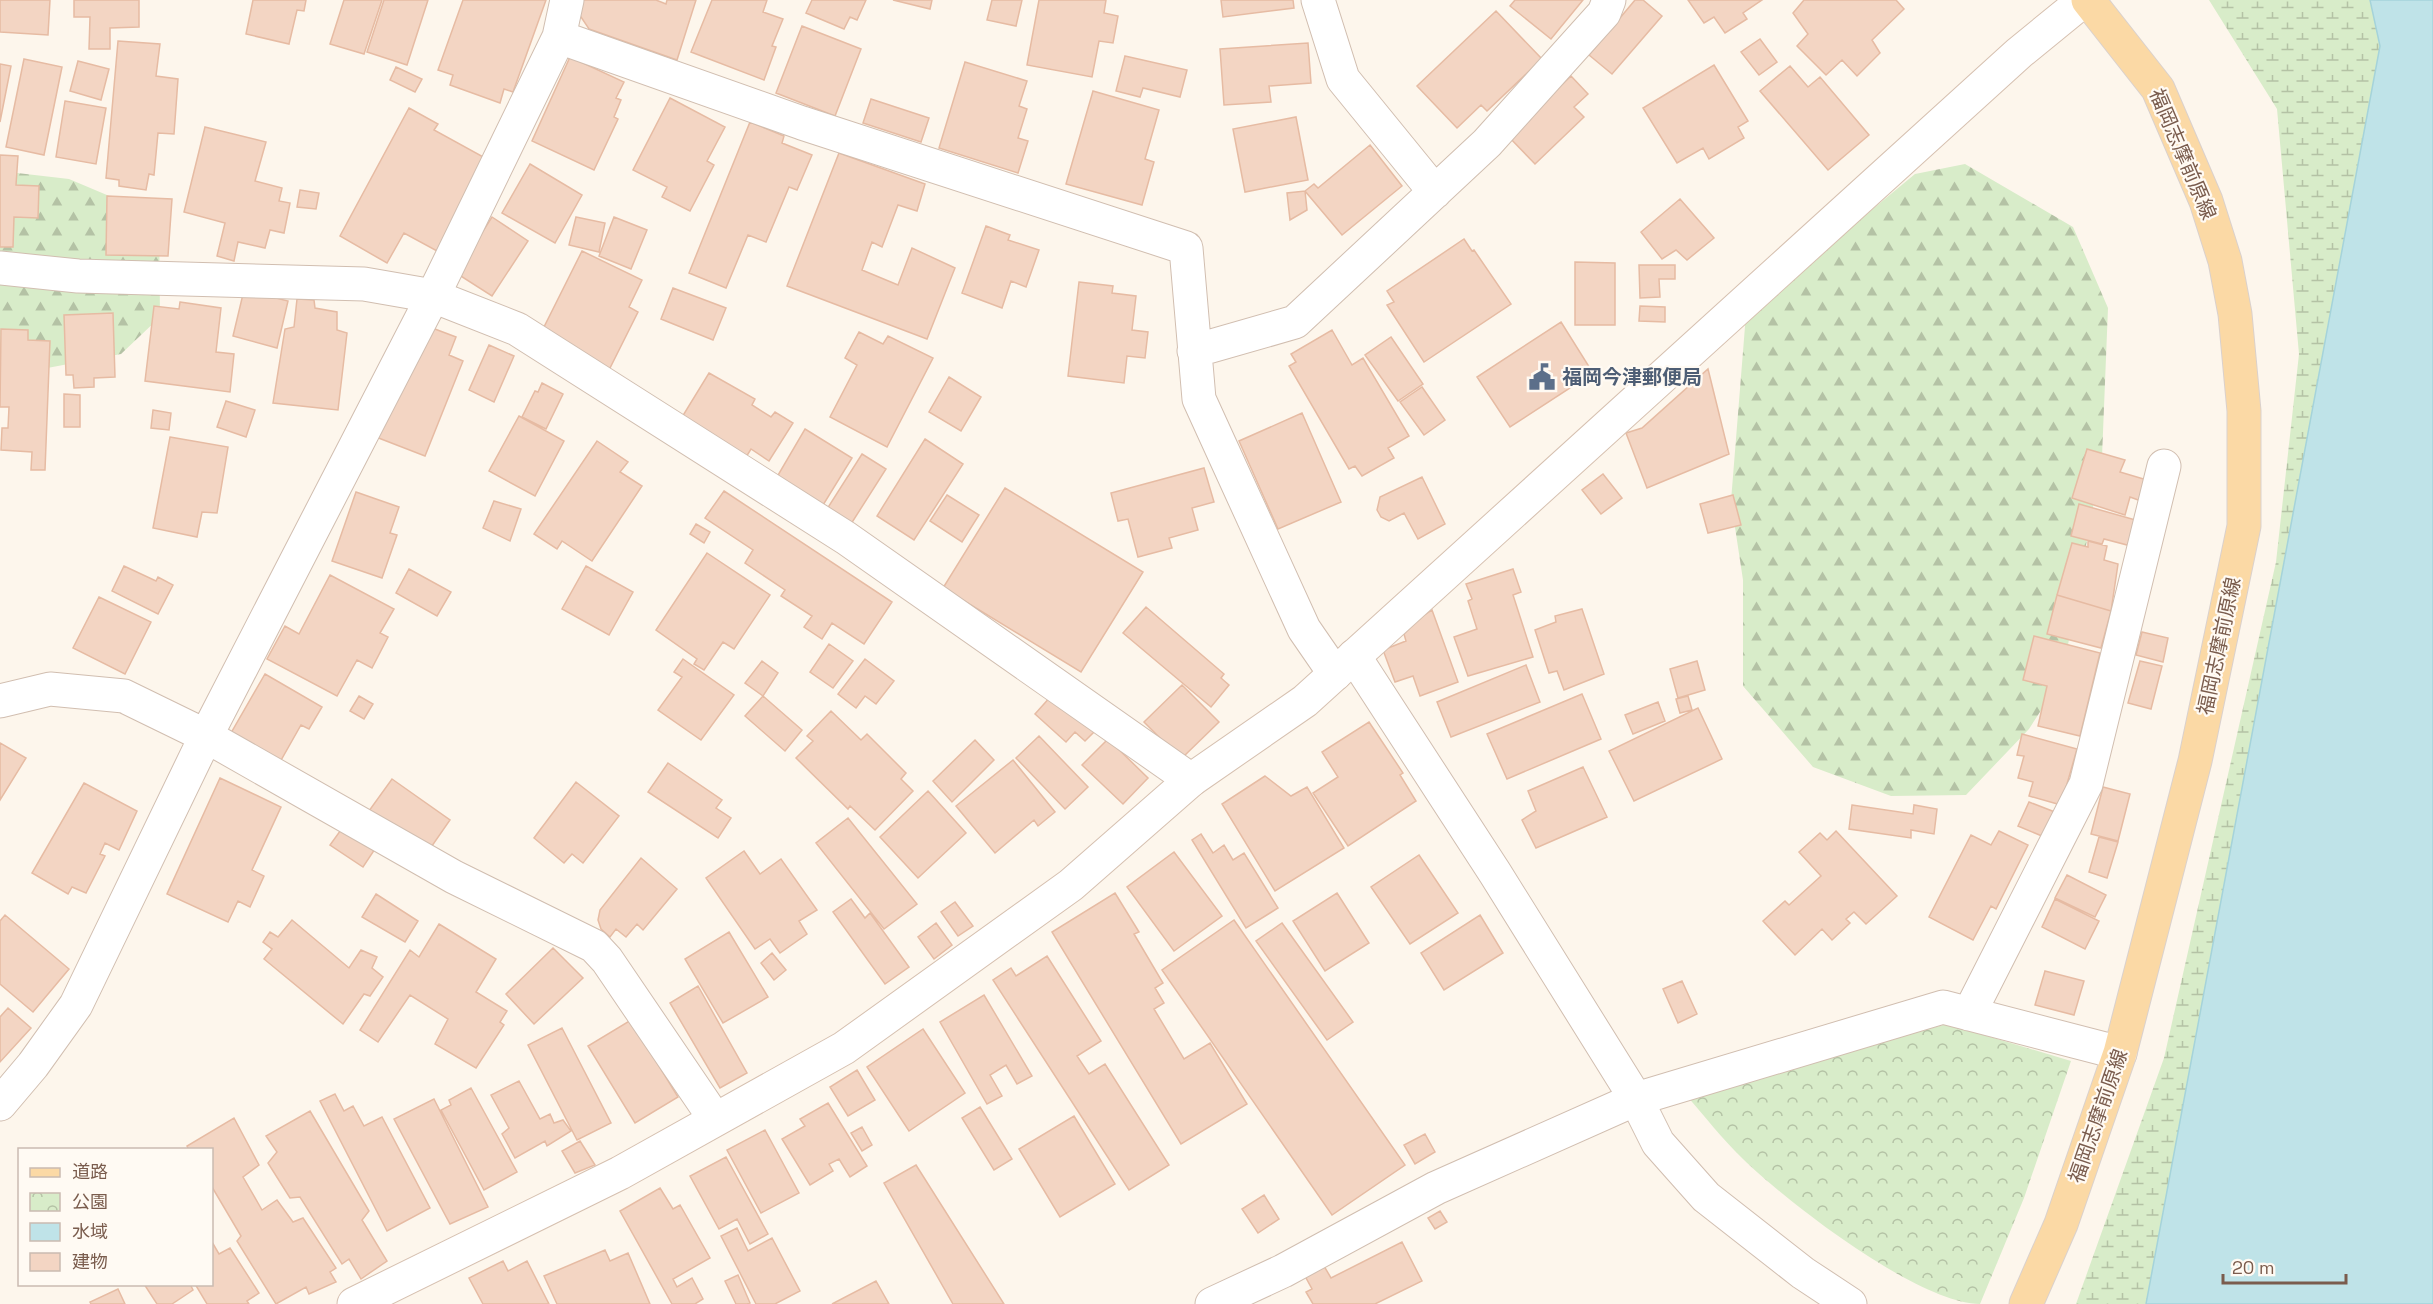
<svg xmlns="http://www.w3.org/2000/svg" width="2433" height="1304" font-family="'Space Grotesk','Noto Sans JP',sans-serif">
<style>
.forest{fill:url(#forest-firs)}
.wetland{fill:url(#wetland-marsh)}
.park{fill:url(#park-crowns)}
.water{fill:#bfe3e8;stroke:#a5d3da;stroke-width:1.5}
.building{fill:#f3d5c3;stroke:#e6bba3;stroke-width:1.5}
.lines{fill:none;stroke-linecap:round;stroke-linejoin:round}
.street-casing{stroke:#d1beb0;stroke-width:35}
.secondary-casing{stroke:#d6c0b0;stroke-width:35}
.primary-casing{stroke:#dad1cd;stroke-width:35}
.street{stroke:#fff;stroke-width:33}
.secondary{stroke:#fff;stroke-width:33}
.primary{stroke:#fbd9a5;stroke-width:33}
.labels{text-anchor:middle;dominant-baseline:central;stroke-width:4.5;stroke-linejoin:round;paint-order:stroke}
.street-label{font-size:20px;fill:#7a5c4d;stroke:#fffaf3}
.service-label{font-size:20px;font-weight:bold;fill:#4e5e75;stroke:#fffaf3;text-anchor:start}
</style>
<defs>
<pattern id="forest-firs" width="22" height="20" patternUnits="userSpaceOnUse" patternTransform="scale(1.5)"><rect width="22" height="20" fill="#d8ecc9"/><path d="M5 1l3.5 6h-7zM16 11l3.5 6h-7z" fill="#b4c2a5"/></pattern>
<pattern id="wetland-marsh" width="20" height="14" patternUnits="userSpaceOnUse" patternTransform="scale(1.5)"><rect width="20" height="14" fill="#d8ecc9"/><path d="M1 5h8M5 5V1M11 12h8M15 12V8" fill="none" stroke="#b4c2a5"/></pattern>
<pattern id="park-crowns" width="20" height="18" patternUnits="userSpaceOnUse" patternTransform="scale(1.5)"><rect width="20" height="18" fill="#d8ecc9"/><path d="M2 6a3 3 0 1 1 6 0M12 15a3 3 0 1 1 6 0" fill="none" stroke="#b4c2a5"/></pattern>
</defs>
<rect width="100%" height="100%" fill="#fdf6ec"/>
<path class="forest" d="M1965,164L2073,227L2108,308L2102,457L2062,678L2029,729L1966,795L1891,796L1813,767L1743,686V580L1731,501L1746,314L1915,174Z
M0,171L69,179L159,217L160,317L121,354L0,377Z"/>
<path class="wetland" d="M2209,0H2433V1304H2076L2164,1058L2276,562L2299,354L2277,109Z"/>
<path class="park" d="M1947,1024L2071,1061L2024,1198L1980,1304C1919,1304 1787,1202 1743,1159C1722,1139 1704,1115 1685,1094Z"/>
<path class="water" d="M2370,0H2433V1304H2146L2380,46Z"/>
<path class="building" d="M0,0H50L48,35L0,32Z
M74,0H139V27L110,28V49H89L90,17H74Z
M253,0H306L304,11L297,10L289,44L246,34Z
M344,0H382L364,54L330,44Z
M384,0H428L407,65L367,52Z
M463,0H546L513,92L504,89L500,103L450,85L453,75L438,70Z
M580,0H656L666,4L667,0H696L677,60L589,29L577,11Z
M712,0H767L763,12L783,19L772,46L776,47L764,80L691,52Z
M812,0H866L857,20L850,17L844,29L806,13Z
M893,0H932L930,9Z
M992,0H1022L1016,26L987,20Z
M1039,0H1106L1104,13L1118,16L1113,43L1099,41L1092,77L1027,65Z
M1221,0H1293L1294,8L1223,17Z
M1515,0H1583L1551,39L1510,6Z
M1635,0H1643L1662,16L1612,74L1589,55Z
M1688,0H1762L1743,13L1747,19L1725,33L1714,17L1704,23Z
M1804,0H1896L1904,9L1872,40L1880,53L1857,76L1842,60L1826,75L1797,46L1808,34L1793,13Z
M1496,11L1542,59L1487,111L1481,105L1457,128L1417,86Z
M802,26L861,49L835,116L776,93Z
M1760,39L1777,62L1759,75L1741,52Z
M118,41L160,44L156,76L178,79L174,134L158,133L154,175L149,174L146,190L119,186V180L106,178Z
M1308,43L1311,83L1269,86L1271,102L1224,105L1220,49Z
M1125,56L1187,70L1180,97L1143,88L1140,97L1116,91Z
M570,57L624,82L616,98L621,100L614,117L618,119L594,170L532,141Z
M24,59L62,67L44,155L6,147Z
M78,61L109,69L101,100L70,91Z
M965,62L1027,81L1019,106L1027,109L1018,138L1028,141L1018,173L939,148Z
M0,64L11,66L0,122Z
M1714,65L1748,121L1738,127L1744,138L1709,159L1703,148L1677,163L1643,108Z
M1790,66L1808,87L1820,77L1869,135L1828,170L1760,91Z
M396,67L422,79L415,92L390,80Z
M1571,76L1588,94L1574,107L1584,117L1535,164L1508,136Z
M1093,91L1159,110L1145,159L1154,162L1142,205L1066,184Z
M670,98L725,127L707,161L714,165L690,211L662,197L667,187L633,170Z
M871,99L929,118L921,142L863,123Z
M65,101L106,108L96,164L56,157Z
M409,108L438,124L434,130L487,159L437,251L404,233L387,263L340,236Z
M1296,117L1308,180L1245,192L1233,129Z
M750,122L784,136L782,143L812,155L797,190L789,187L766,242L748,235L726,288L689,273Z
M205,127L266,142L255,181L282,188L279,201L290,203L284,233L270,230L265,248L238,242L234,261L217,256L225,223L184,212Z
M1370,145L1402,186L1342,235L1305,191L1314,184L1318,188Z
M839,153L925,184L917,211L898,205L882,247L872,242L862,270L898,285L912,248L955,268L927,339L787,286Z
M0,155L18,156L16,185L39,186L38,218L14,217L13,247H0Z
M530,164L582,195L555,243L502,213Z
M300,190L319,193L316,209L297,207Z
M1305,191L1307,210L1290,220L1287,193Z
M107,196L172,199L168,256L106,255Z
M1680,199L1714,238L1687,260L1676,250L1662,259L1641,232Z
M492,217L528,241L492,296L456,273Z
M576,217L605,223L599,252L569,245Z
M614,217L647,230L631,269L599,256Z
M986,226L1010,235L1008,240L1039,250L1026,287L1011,281L1002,308L962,293Z
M1464,239L1472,251L1474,250L1511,304L1424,362L1387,305L1394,302L1387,291Z
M582,251L642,280L629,307L638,312L607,374L538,339Z
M1575,262L1615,263V325H1575Z
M1639,265H1675V279H1659L1660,297L1640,298Z
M1079,282L1113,286L1112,293L1136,296L1132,330L1148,332L1145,358L1127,356L1124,383L1068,376Z
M673,288L726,308L713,340L661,319Z
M244,290L288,301L277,348L233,336Z
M297,299L314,300L315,308L337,312V330L347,333L338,410L273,403L285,329L294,327Z
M180,302L221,308L216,352L234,354L230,392L145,381L154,306L179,309Z
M1640,306L1665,307V322L1639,321Z
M113,313L115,377L94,378V387L74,388L73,375H66L64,315Z
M1561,322L1593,373L1510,427L1477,377Z
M419,323L456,337L449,355L463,361L425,456L376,437Z
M1,329L28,330V340L50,341L45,470H31L32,452L1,450L2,428H8L9,407H0Z
M1332,330L1352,365L1363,358L1409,436L1388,448L1394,458L1362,476L1355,466L1349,469L1289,366L1296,362L1291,354Z
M859,332L883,344L888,336L933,358L887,447L830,417L857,365L845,358Z
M1391,337L1423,384L1398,401L1365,355Z
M489,345L514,356L494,402L469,390Z
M1708,369L1729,454L1647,488L1626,433L1642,428Z
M709,373L755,399L752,405L771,417L775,412L793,423L769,461L751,449L743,462L679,422Z
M949,377L981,397L961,431L929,412Z
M542,383L563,394L546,429L522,417L535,391L538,392Z
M1422,387L1445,420L1424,435L1400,402Z
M64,394L80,395V427H64Z
M226,401L255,410L246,437L217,427Z
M153,410L171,413L169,430L151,428Z
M1302,413L1341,502L1278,529L1239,441Z
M519,416L564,441L535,496L489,471Z
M805,429L852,458L820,510L774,482Z
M170,437L228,447L217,513L202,512L197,537L153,528Z
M925,439L963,464L914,540L877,516Z
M597,441L628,462L620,472L642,486L592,561L562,541L557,549L534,534Z
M2087,449L2125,460L2120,472L2147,480L2141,501L2130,497L2125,515L2072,498Z
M862,454L886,469L851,524L827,509Z
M1204,468L1214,502L1192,508L1198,530L1169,538L1172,548L1138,557L1128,519L1118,521L1111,493Z
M1603,474L1622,498L1601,514L1582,490Z
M1422,477L1445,524L1418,539L1404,513L1389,521L1381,517L1377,510L1380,497Z
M1005,488L1143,572L1081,672L943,588Z
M724,491L892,602L864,644L832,623L822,639L804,627L812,616L781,596L785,590L745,563L753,550L705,518Z
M356,492L399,507L390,533L397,535L382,578L332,561Z
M947,495L979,515L962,542L930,521Z
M1733,495L1741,525L1708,533L1700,504Z
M494,501L521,509L510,541L483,528Z
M2079,504L2139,521L2131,546L2104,539L2102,544L2071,536Z
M696,524L710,532L704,543L690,534Z
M2088,541L2107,546L2104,560L2118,564L2111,611L2057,595L2072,543L2088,547Z
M707,553L770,595L734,649L723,642L704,670L694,664L697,659L656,630Z
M124,566L156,581L158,577L173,585L158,614L112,591Z
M586,566L633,592L609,635L562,609Z
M409,569L451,592L437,616L396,593Z
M1513,569L1521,592L1513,595L1533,657L1468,676L1454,637L1477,629L1468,601L1472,599L1466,584Z
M330,575L394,609L380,633L388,637L372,668L357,660L337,696L267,659L285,626L299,634Z
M2057,595L2111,611L2101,648L2047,634Z
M99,597L151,622L125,674L73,648Z
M1146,607L1224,674L1221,678L1229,685L1211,707L1123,633Z
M1582,609L1604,674L1564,690L1557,671L1549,673L1535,630L1556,622L1555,616Z
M1432,610L1458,682L1420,696L1413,676L1395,682L1383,650L1406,641L1404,634L1417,620Z
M2142,632L2168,638L2163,662L2136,655Z
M2034,636L2100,653L2080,736L2038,726L2047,686L2023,680Z
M829,644L853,661L833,688L810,672Z
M683,659L734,695L701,740L658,710L682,677L674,672Z
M865,659L894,681L876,704L865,696L856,708L838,694Z
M762,661L778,673L763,696L745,683Z
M1697,661L1705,690L1678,698L1670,669Z
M2140,661L2162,666L2151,709L2128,703Z
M1526,665L1540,702L1451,737L1437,702Z
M265,674L322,707L309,729L301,725L280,762L231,733Z
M1182,685L1219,722L1181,759L1144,722Z
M1582,694L1601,739L1507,779L1487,734Z
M1052,695L1094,732L1085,741L1075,732L1066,742L1035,714Z
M359,696L373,704L364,719L350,711Z
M763,696L802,730L785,751L745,716Z
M1688,696L1692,710L1680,713L1676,699Z
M1658,702L1665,721L1633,734L1625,715Z
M1698,708L1722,759L1634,801L1609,751Z
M831,711L861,740L867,734L906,773L901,779L913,791L875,830L850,806L848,809L796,758L813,741L807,736Z
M1369,722L1403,773L1400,775L1416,801L1348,846L1313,793L1338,777L1322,752Z
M2022,734L2077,749L2061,805L2029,796L2033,782L2018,778L2024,756L2017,755Z
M1039,736L1088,787L1065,809L1016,758Z
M1108,739L1148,778L1123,804L1082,765Z
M975,740L994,760L952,802L933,781Z
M0,743L26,758L0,800Z
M1013,760L1055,812L1038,826L1034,820L995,853L956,806Z
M668,763L722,800L716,808L731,818L718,838L648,792Z
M1583,767L1607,817L1536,848L1522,820L1536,811L1528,791Z
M1265,776L1291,796L1307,787L1344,848L1275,891L1222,804Z
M220,778L281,807L252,870L264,876L250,907L238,901L228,922L167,894Z
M392,779L450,820L425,856L366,815Z
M576,782L619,816L583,863L572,854L564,863L534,838Z
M84,783L137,811L119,850L105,843L100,854L105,856L86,893L72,887L68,894L32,873Z
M2103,787L2130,794L2118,841L2091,834Z
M928,791L966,833L918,878L880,837Z
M2029,802L2060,814L2049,839L2018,826Z
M1852,805L1913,814L1914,805L1937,809L1934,834L1911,830V838L1849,829Z
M848,818L917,904L884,929L816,843Z
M343,827L375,849L363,867L330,845Z
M1836,831L1897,896L1866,924L1854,912L1846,919L1850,923L1832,940L1822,929L1795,955L1763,921L1785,901L1789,905L1821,876L1799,852L1820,833L1827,840Z
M1999,831L2028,845L1996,909L1991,906L1973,940L1929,917L1971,835L1991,845Z
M1201,834L1213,853L1224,845L1233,860L1244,853L1278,908L1246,928L1192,840Z
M2099,837L2118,842L2107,878L2089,872Z
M744,851L760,874L781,859L817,910L799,921L807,934L780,953L770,939L755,949L706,878Z
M1174,852L1222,916L1174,951L1127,887Z
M1419,855L1458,913L1410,944L1371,887Z
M641,858L677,889L643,930L637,924L626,937L616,929L610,937L601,929L598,920L600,910Z
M2067,875L2106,895L2095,917L2055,898Z
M1115,893L1139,932L1134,934L1163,983L1155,988L1164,1003L1154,1009L1184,1059L1210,1043L1247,1104L1181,1144L1052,932Z
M1337,893L1369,943L1325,971L1293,921Z
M376,894L418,921L405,942L362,917Z
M851,899L865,918L870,913L909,967L885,984L833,912Z
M2055,899L2099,921L2085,949L2042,927Z
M955,902L973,926L958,936L941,912Z
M5,915L69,969L33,1012L0,984V921Z
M1480,915L1503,953L1444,990L1421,953Z
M292,920L349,968L361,950L377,957L372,968L383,977L370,996L364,994L343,1024L264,959L272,949L263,942L270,932L278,937Z
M1234,920L1405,1165L1332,1215L1162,970Z
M936,923L952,945L934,959L918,937Z
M1282,923L1353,1022L1327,1040L1256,941Z
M439,924L496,959L476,992L507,1011L500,1022L504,1025L476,1068L435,1044L448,1019L410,995L378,1042L360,1030L410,950L419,957Z
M729,932L768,997L723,1023L685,959Z
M553,948L583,978L534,1024L506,994Z
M772,953L786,970L774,980L761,963Z
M1047,956L1101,1041L1077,1056L1089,1074L1105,1064L1169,1165L1129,1190L993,980L1011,968L1016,976Z
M2045,971L2084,981L2074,1015L2035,1005Z
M1682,981L1697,1014L1678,1023L1663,989Z
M698,986L747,1073L720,1088L670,1003Z
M984,995L1032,1076L1017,1084L1006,1065L990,1075L1002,1096L987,1104L940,1022Z
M8,1008L31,1028L0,1062V1017Z
M631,1020L678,1097L635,1123L588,1046Z
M562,1028L611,1123L577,1140L528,1045Z
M923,1029L965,1093L909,1131L867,1067Z
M857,1070L875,1100L848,1116L830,1087Z
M519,1081L540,1119L550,1114L554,1123L563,1120L571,1131L547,1146L545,1141L515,1158L502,1134L509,1128L491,1095Z
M471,1088L517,1172L484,1190L441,1110L451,1105L449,1100Z
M335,1094L344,1111L353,1106L364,1126L382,1117L430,1208L387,1231L320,1101Z
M434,1099L488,1207L450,1224L394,1119Z
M828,1103L867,1166L850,1177L839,1159L829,1164L833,1171L810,1185L782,1139L805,1126L800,1119Z
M980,1107L1012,1159L994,1170L962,1118Z
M310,1111L369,1211L362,1220L387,1261L361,1279L349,1259L342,1264L300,1197L290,1198L268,1163L277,1152L266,1136Z
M1074,1116L1115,1184L1060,1217L1019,1149Z
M234,1118L259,1165L243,1177L262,1210L277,1200L293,1222L303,1218L336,1268L330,1272L336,1282L309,1294L306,1287L276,1304L237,1241L241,1236L212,1187V1150H189L187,1146Z
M862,1127L872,1145L862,1151L851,1133Z
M765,1130L799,1193L761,1213L727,1150Z
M1425,1134L1435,1152L1415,1164L1404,1145Z
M580,1141L595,1165L575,1173L562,1151Z
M726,1157L768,1234L750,1244L737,1219L719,1229L690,1176Z
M916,1165L1004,1304H953L884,1183Z
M660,1188L673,1209L680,1205L710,1258L673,1279L677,1287L692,1278L703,1299L695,1304H672L620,1211Z
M1264,1195L1279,1219L1258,1233L1242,1209Z
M1440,1211L1447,1222L1435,1229L1428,1218Z
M737,1228L748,1251L772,1238L800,1291L775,1304H756L721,1236Z
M212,1242L219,1254L230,1248L259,1293L247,1301L249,1304H207L195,1284H212Z
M1402,1242L1422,1281L1375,1304H1313L1306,1292L1312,1289L1305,1276L1324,1266L1331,1278Z
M605,1250L610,1261L628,1253L650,1304H557L544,1276Z
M503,1261L508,1271L527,1261L549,1304H483L469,1278Z
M738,1275L750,1303L747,1304H736L725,1281Z
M876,1281L889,1304H832Z
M144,1284H190L193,1290L172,1304H157Z
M118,1289L125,1304H91L90,1302Z"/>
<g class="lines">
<defs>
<path id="street" d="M1318,0L1343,79L1435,192
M559,37L802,123L1186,248L1199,399L1304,629L1335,674
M0,268L78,276L364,284L433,296L517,329L846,538L1191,780
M1194,351L1295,322L1487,143L1604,13L1609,0
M1354,656L1495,873L1636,1099L1658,1143L1706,1197L1803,1273L1850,1304
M0,701L50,689L124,696L206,736L454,877L594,946L607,960L715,1119
M1969,1014L2086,784L2164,466
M0,1104L33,1065L76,1005L206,736L433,296L559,37L567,0
M1212,1304L1283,1271L1436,1188L1636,1099L1943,1007L2120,1053"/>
<path id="secondary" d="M354,1304L620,1173L844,1048L1071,885L1191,780L1305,701L2019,53L2084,0"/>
<path id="primary" d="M2026,1304L2061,1224L2120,1053L2195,761L2244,526V411L2235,314L2225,261L2206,201L2158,89L2088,0"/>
</defs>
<use href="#street" class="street-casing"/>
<use href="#secondary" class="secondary-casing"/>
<use href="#primary" class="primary-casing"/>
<use href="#street" class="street"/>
<use href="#secondary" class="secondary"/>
<use href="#primary" class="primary"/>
</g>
<defs>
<symbol id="civic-bare" viewBox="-9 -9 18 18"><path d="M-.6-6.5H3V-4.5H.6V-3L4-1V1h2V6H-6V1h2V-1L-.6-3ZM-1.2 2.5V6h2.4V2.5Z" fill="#5c6f8a" stroke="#fffaf3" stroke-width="2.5" paint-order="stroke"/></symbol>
</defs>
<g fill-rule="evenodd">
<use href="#civic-bare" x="1523" y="358" width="38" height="38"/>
</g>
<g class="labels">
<g class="street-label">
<text transform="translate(2183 154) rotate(67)">福岡志摩前原線</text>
<text transform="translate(2219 646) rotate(-78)">福岡志摩前原線</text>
<text transform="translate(2098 1116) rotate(-71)">福岡志摩前原線</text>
</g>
<g class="service-label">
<text x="1562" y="377">福岡今津郵便局</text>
</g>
</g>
<rect x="18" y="1148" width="195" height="138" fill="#fffaf3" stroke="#cabbb1" stroke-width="1.5"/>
<rect x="30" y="1168" width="30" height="9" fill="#fbd9a5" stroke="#cabbb1" stroke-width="1.5"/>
<text x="72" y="1178" font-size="18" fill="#7a5c4d">道路</text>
<rect x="30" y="1193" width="30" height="18" fill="url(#park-crowns)" stroke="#cabbb1" stroke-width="1.5"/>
<text x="72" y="1208" font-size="18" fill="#7a5c4d">公園</text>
<rect x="30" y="1223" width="30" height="18" fill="#bfe3e8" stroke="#cabbb1" stroke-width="1.5"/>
<text x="72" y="1238" font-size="18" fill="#7a5c4d">水域</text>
<rect x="30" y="1253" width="30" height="18" fill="#f3d5c3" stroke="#cabbb1" stroke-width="1.5"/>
<text x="72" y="1268" font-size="18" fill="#7a5c4d">建物</text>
<path d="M2223 1274v9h123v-9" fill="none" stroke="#7a5c4d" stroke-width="3"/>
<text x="2232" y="1274" font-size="18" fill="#7a5c4d" stroke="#fffaf3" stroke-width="4.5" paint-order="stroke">20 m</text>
</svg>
